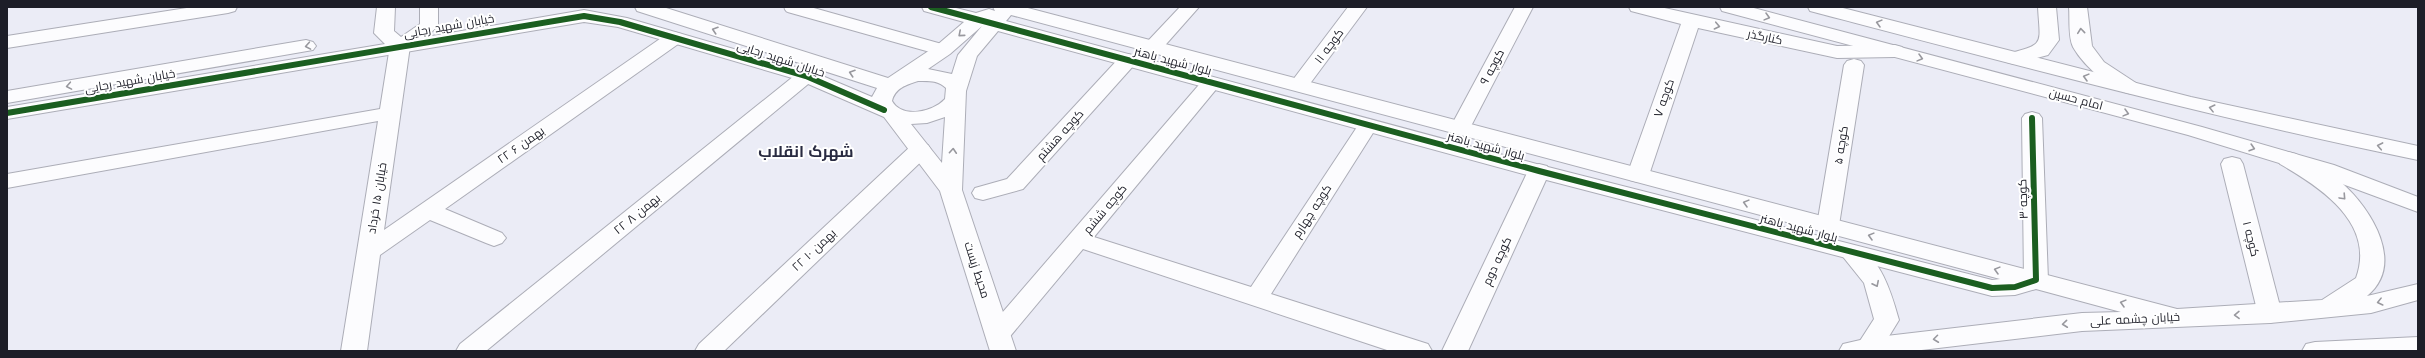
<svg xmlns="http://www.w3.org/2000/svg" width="2425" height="358" font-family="'Work Sans',Cairo,sans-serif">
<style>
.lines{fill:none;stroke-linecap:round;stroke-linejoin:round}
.lane-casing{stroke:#acadb7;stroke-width:13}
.street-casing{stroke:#acadb7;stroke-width:2}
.secondary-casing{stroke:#acadb7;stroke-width:2}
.primary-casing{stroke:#acadb7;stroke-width:2}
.lane{stroke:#fcfcfe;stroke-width:11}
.street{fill:#fcfcfe;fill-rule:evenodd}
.secondary{fill:#fcfcfe;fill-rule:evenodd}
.primary{fill:#fcfcfe;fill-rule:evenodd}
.cycleway-casing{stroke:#fff;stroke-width:8}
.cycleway{stroke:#1b5e20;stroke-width:6}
.oneway{stroke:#98989e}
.labels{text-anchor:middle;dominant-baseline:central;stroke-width:4;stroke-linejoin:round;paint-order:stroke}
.street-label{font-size:12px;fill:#1d1e28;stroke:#fff}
.district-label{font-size:16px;font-weight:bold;fill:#292b41;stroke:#fff}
</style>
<rect width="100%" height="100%" fill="#ebecf6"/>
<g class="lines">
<defs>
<path id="lane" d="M790,7L943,50"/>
<path id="street" d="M193,7H237L235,11L228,13L7,48V36Z
M1180,7H1199L1160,51L1153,53L1146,51L1143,47L1146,43Z
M1348,7H1367L1306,89L1299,91L1292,89L1289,85Z
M1515,7H1533L1470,128L1467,132L1460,134L1453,132L1450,128Z
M1629,7H1660L1837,46L1895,45L1902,47L1905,51L1902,55L1895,57L1837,58L1698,28L1649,175L1646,180L1638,182L1630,180L1627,175L1681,24L1631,11Z
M674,32L681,34L684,38L681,42L445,209L502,233L506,238L502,243L494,246L486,243L430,220L380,255L367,351H341L378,121L7,188V174L380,109L390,46L393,42L400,40L407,42L410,46L384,230L667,34Z
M1128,54L1135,56L1138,60L1135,64L1023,189L983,200L975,198L972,193L975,188L1007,179L1121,56Z
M1854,59L1861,61L1864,65L1839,225L1836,230L1828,233L1820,230L1817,225L1844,65L1847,61Z
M806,70L813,72L816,76L813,80L486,351H456L460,344L799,72Z
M1211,77L1218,79L1221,83L1218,87L1094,237L1251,287L1361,121L1368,119L1375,121L1378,125L1271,294L1428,344L1432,351H1390L1083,249L1007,340L998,343L989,340L985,334L989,328L1204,79Z
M2032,112L2039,114L2042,118L2048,280L2044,286L2036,288L2028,286L2024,280L2022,118L2025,114Z
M920,143L928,145L931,150L928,155L724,351H695L699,344L912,145Z
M2232,157L2240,159L2243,164L2282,314L2279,320L2270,323L2261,320L2258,314L2221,164L2224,159Z
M1539,164L1547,166L1550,171L1468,351H1442L1528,171L1531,166Z
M1852,245C1880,253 1892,295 1899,320L1880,351H1859L1856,347L1874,319L1864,283L1840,253L1844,247Z"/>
<path id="secondary" d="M377,7H395L394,31L401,37L420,24V7H438V26L426,37L584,10L627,18L813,72L872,97L877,88L637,11L635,7H663L888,78L936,46L964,22L924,11L922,7H952L976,13L989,9L995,11L993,7H1024L2177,309L2322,300L2356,278C2376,223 2320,187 2280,164L2277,159L2280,154L2288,152L2296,154C2312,163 2329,172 2343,184C2371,209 2406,264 2367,296L2418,284V300L2371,313L2270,323L2082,331L1913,351H1839L1843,344L1869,338L2082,313L2121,312L2036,289L2015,295L1992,296L1531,176L998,31L977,56L966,91L962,190L1016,351H990L940,191L884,117L799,80L618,27L584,22L7,119V107L385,44L374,33ZM1011,15L2000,279L1992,280L1544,166L1006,21ZM982,26L958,55L952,74L928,69L950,54ZM918,81C928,81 938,80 946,88L945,99C933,112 902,119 892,101C895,88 906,85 918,81ZM945,117L942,163L911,124L927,123Z
M2038,7H2056L2059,40L2048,55L2014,64L2007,62L2004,58L2007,54C2046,44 2040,45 2038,7Z
M2069,7H2087L2092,46L2104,62L2139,85L2142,89L2139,93C2118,99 2083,65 2073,47C2068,37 2070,18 2069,7Z
M306,40L313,42L316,46L313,50L7,103V91Z
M2418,337V351H2302L2306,344L2315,342Z"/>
<path id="primary" d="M1720,7H1750L2202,127L2334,165L2418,197V212L2318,175L2188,135L1722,11Z
M1808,7H1839L2191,97L2418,146V160C2214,118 2012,64 1810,11Z"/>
</defs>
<use href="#lane" class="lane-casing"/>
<use href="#street" class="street-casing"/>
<use href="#secondary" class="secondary-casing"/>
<use href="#primary" class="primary-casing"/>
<use href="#lane" class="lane"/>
<use href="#street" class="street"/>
<use href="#secondary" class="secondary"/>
<use href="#primary" class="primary"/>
<defs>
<path id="cycleway" d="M931,7L1539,171L1992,288L2015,287L2036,280L2032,118
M7,113L584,16L620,22L806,76L884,110"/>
</defs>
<use href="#cycleway" class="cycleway-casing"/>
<use href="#cycleway" class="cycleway"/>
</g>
<defs><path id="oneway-chevron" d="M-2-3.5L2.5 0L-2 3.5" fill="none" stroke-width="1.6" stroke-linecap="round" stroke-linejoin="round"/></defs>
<g class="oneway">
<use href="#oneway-chevron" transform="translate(1767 17) rotate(15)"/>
<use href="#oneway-chevron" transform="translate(1879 23) rotate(-165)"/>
<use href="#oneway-chevron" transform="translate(1717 26) rotate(12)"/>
<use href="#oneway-chevron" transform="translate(715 30) rotate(-162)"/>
<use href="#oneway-chevron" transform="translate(2081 31) rotate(-96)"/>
<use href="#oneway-chevron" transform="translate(961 34) rotate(139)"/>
<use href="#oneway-chevron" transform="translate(308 46) rotate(170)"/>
<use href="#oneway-chevron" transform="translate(1920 58) rotate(15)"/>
<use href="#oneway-chevron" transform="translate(852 73) rotate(-162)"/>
<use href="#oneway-chevron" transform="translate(2086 77) rotate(-165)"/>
<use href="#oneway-chevron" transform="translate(69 86) rotate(170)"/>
<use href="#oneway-chevron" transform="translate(2212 108) rotate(-166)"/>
<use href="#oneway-chevron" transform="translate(2126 113) rotate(15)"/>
<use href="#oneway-chevron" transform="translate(2380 146) rotate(-169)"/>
<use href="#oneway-chevron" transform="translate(2252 148) rotate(17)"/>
<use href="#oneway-chevron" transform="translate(953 151) rotate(-86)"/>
<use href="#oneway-chevron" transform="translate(2343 197) rotate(47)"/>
<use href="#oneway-chevron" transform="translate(1746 203) rotate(-165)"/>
<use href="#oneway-chevron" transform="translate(1871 236) rotate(-165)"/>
<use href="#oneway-chevron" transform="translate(1997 270) rotate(-165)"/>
<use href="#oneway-chevron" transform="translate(1876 284) rotate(64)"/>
<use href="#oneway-chevron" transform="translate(2380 302) rotate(166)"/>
<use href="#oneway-chevron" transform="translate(2123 303) rotate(-165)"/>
<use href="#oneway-chevron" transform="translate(2237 315) rotate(179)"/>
<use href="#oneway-chevron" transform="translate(2065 324) rotate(174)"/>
<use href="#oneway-chevron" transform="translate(1936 339) rotate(173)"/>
</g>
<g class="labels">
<g class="street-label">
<text transform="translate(449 26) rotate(-10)">خیابان شهید رجایی</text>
<text transform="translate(1765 37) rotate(12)">کنارگذر</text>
<text transform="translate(1329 46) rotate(-53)">کوچه ۱۱</text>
<text transform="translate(781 59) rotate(18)">خیابان شهید رجایی</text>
<text transform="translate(1173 61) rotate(15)">بلوار شهید باهنر</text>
<text transform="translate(1492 67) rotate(-62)">کوچه ۹</text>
<text transform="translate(130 81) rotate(-10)">خیابان شهید رجایی</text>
<text transform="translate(1664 98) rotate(-71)">کوچه ۷</text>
<text transform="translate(2076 99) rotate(15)">امام حسین</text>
<text transform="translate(1060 135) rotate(-48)">کوچه هشتم</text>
<text transform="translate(521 145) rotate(-35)">۲۲ بهمن ۶</text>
<text transform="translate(1841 145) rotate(-81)">کوچه ۵</text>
<text transform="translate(1486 146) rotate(15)">بلوار شهید باهنر</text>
<text transform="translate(377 198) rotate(-81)">خیابان ۱۵ خرداد</text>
<text transform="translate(2023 199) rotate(-92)">کوچه ۳</text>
<text transform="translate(1105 209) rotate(-50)">کوچه ششم</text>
<text transform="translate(1312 211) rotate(-57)">کوچه چهارم</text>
<text transform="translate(637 214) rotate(-39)">۲۲ بهمن ۸</text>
<text transform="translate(1799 228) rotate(15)">بلوار شهید باهنر</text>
<text transform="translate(2251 239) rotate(76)">کوچه ۱</text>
<text transform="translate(814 250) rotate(-43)">۲۲ بهمن ۱۰</text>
<text transform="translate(1497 261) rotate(-65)">کوچه دوم</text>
<text transform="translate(977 270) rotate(72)">محیط زیست</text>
<text transform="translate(2135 319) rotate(-3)">خیابان چشمه علی</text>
</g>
<g class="district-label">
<text x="806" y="151">شهرک انقلاب</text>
</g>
</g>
<rect width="2425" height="358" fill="none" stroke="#1d1e28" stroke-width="16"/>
</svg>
